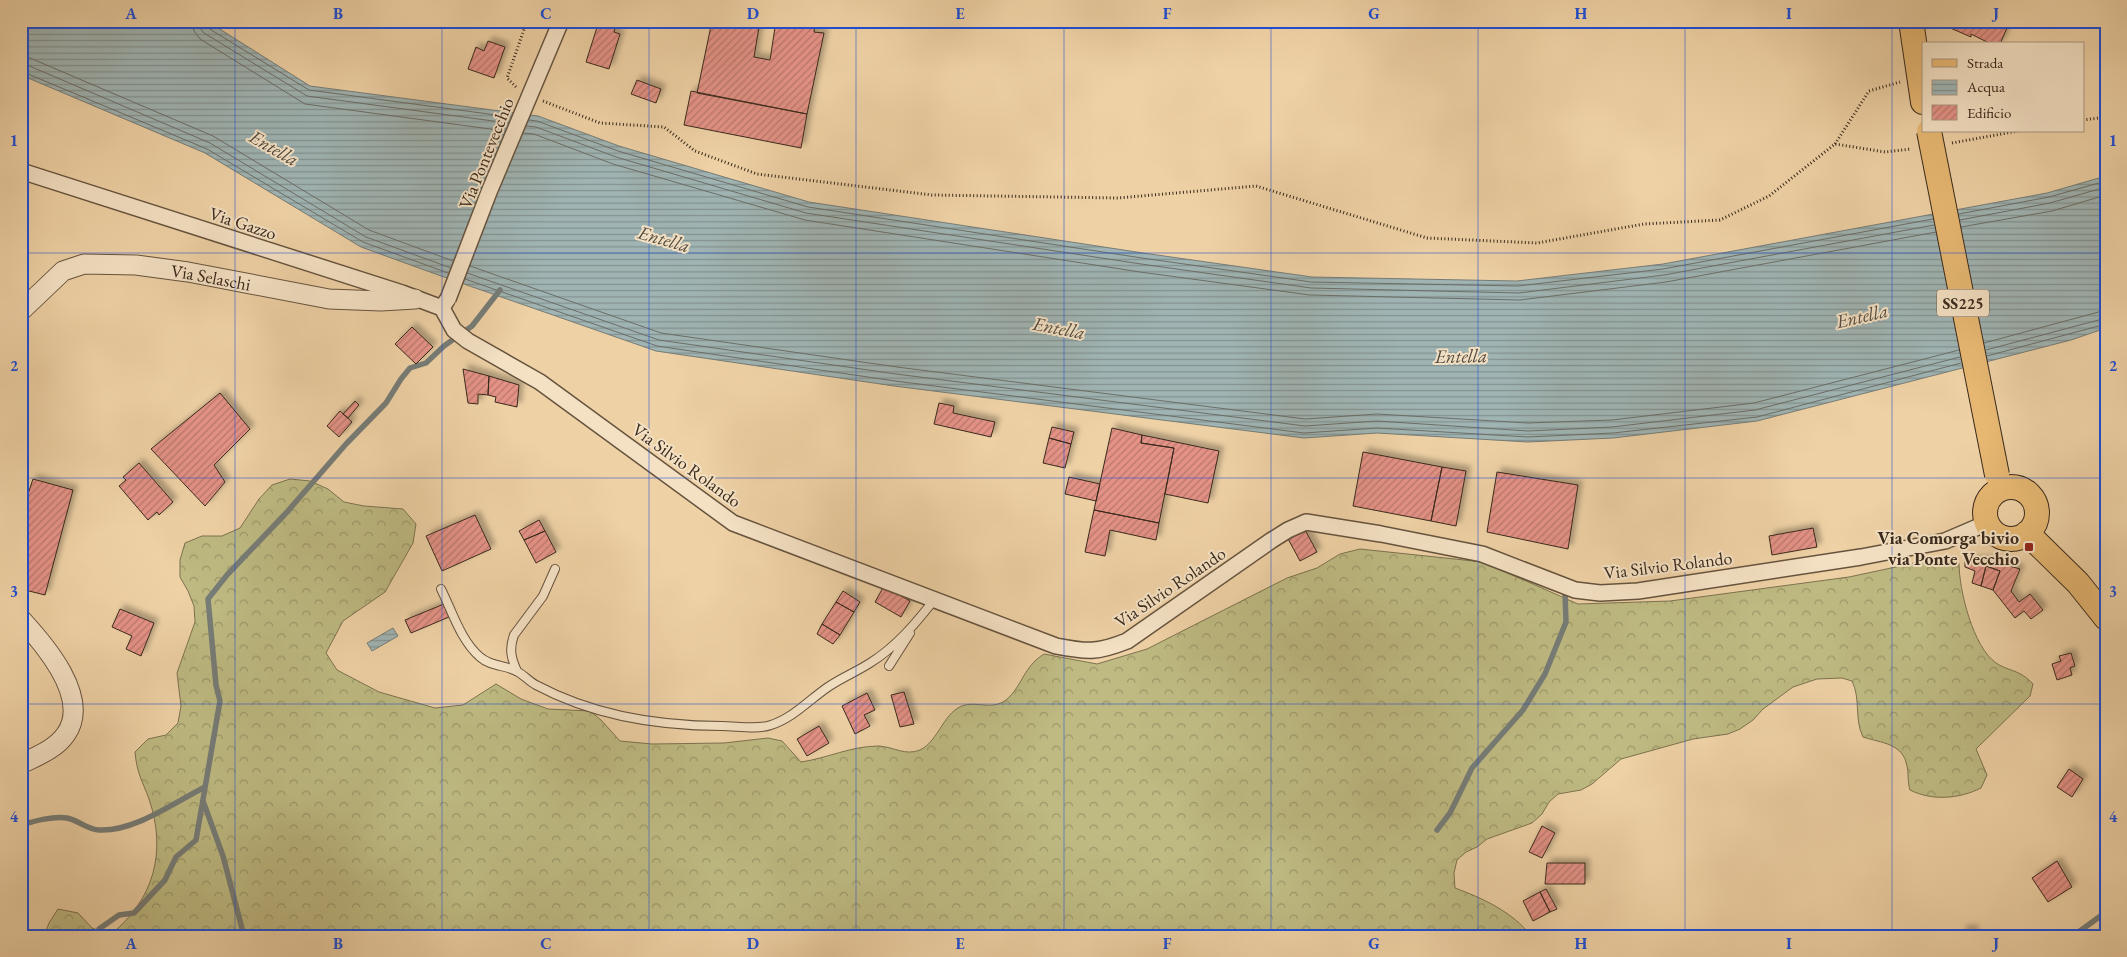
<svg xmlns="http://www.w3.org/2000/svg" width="2127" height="957" font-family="'EB Garamond',serif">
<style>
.forest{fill:url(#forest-crowns);stroke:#7c724f}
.water{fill:url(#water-rules);stroke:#767c77}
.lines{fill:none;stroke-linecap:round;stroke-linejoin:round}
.shore{stroke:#6c6e68;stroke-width:1}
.stream{stroke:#767c77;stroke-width:5.5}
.building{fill:url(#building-hatch);stroke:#39291c;filter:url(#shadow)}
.service-casing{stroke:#66533e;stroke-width:10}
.minor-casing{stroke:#66533e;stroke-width:18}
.tertiary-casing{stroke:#66533e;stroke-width:21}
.primary-casing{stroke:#39291c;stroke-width:26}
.path{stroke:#39291c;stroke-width:3;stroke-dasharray:1 2.5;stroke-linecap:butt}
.service{stroke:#f4e1c4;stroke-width:8}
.minor{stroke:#f4e1c4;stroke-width:15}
.tertiary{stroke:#f4e1c4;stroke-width:19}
.primary{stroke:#e7b872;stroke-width:24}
.minor-bridge-casing{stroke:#66533e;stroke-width:18;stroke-linecap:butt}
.primary-bridge-casing{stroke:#39291c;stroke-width:26;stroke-linecap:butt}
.minor-bridge{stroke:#f4e1c4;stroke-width:15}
.primary-bridge{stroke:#e7b872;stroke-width:24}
.grid{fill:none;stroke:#1d4ed8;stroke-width:1;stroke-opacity:0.55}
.poi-dot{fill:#8f2418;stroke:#f4e1c4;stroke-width:2}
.labels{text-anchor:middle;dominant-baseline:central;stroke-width:4;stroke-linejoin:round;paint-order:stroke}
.shield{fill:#f4e1c4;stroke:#71604e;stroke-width:1}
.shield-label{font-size:16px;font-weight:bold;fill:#39291c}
.street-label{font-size:18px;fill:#39291c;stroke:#f4e1c4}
.poi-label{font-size:18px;font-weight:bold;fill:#39291c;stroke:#f4e1c4;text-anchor:end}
.water-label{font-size:19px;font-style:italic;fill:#524c42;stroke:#f4e1c4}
.neatline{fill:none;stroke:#1d4ed8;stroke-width:2}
.grid-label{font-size:16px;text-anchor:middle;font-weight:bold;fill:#1d4ed8}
</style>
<defs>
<pattern id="forest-crowns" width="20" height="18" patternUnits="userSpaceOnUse" patternTransform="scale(1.25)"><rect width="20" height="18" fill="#beba82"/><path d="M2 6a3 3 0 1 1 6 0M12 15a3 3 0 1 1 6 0" fill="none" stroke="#9b976a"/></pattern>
<pattern id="water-rules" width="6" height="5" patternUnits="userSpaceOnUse" patternTransform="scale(1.25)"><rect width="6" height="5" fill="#9fb4b3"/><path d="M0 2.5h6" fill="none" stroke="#839291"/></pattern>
<pattern id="building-hatch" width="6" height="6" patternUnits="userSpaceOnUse" patternTransform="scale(1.25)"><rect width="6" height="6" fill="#e49286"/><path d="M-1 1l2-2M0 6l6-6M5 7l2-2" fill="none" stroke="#ba776d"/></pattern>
<filter id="shadow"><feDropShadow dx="4.5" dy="-4.5" stdDeviation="2.5" flood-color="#0004"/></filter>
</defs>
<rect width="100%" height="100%" fill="#eed1a5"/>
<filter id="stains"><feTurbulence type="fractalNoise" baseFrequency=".004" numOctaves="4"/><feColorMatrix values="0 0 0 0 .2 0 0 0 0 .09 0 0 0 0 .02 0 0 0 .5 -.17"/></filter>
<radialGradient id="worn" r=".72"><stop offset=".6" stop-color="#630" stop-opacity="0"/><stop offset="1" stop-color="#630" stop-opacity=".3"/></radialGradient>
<path class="forest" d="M290,479L310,481L328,489L344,502L364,506L403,509L416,524L413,543L385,592L343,621L326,653L337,670L379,692L435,708L463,705L496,684L521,699L548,709L590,711L601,720L620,741L652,744L724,743L768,738L782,741L801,762C828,758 851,746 879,746C894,747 905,756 920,750C939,741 944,710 965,705C980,702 992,710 1006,700C1022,687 1023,667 1044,654L1097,664L1147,649L1287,578L1317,568L1340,554L1360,549L1483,562L1578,604L1670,601L1849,577L1947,556L1959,563C1959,590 1973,647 1996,663C2010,672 2019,669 2033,684L2030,696L1976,749L1987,775L1981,788C1959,799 1932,801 1910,790C1907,780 1909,774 1907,766C1903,743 1881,743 1863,737C1854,719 1861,699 1852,681L1842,678L1817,679L1793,687L1763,709L1753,720L1740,729L1728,734L1693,739L1621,759L1592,784L1581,790L1558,794L1549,802L1542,814L1532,823L1487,839L1477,847L1466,852L1457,860L1454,873L1455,888C1482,898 1513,912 1531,936H44L49,923L58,909L78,913L92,928L110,935C154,900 167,852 149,799C142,780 137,774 135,752L148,739L166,735L178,723L181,706L177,673L195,622L194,606L188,591L180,577V560L185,543L202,536H222L240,528L259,499L272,485Z"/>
<path class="water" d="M21,21H207L310,86L538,116L619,146L809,202L1143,253L1312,277L1517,281L1663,264L2047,193L2106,176V328L2071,340L1757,421L1613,438L1528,442L1377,433L1304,438L894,386L656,351L441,276L361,247L205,153L21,75Z
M393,628L398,636L372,651L367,643Z"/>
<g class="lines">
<path class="shore" d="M191,21L194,31L200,39L305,104L505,131
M199,21L200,28L204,33L307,96L508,123
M205,21L208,28L309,90L511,117
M21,57L30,58L213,136L369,230L453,261
M21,64L27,65L210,143L366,237L451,268
M21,71L207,149L363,242L448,273
M529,120L537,121L618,151L808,207L1142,258L1311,282L1518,286L1663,269L1933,219
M526,126L536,127L616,157L806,213L1141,264L1311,288L1519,293L1664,275L1934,225
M523,133L534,134L613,164L805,220L1140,272L1310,295L1520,300L1666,282L1936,232
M1959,214L2049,197L2106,181
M1960,220L2050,203L2106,187
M1961,227L2052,211L2106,195
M470,266L661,333L897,367L1305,419L1377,414L1528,423L1612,420L1754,403L1959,350
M467,273L659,340L896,374L1305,426L1377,421L1528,431L1612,427L1755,410L1960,357
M465,279L657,346L895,381L1304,433L1377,428L1528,437L1613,433L1757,417L1961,363
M1984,343L2106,310
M1986,350L2106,318
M1987,356L2106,324"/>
<path class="stream" d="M203,801L223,856L244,936
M21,825C35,821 52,816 67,818C78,820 88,830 99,830C134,832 175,802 205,787
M1437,830L1450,813L1472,768L1523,710L1545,674L1566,622L1565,593
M99,936V929L119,915L134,913L165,880L176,857L196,840L220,701L216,685L208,599L227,575L287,512L346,444L386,403L401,379L410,368L426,363L444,346L472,326L500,290
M2073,936L2106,912"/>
</g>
<path class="building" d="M599,21L616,25L614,32L620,34L609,69L586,62Z
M712,21H760L754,57L770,60L776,21H815L814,32L824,33L807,114L697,93Z
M1951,21H2010L2000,44H1991L1971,34V37L1948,27Z
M488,41L505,47L494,78L468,69L476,47L484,51Z
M637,80L661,89L656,103L631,94Z
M691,91L807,114L801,148L684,125Z
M412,327L433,347L416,364L395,344Z
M463,369L489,376L488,395L478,394V404L468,403Z
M489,376L519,385L517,407L495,402L496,397L488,395Z
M220,393L250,429L214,465L225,482L205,506L151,449Z
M355,401L359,405L348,418L343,414Z
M939,403L954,406L953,413L995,422L991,437L934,424Z
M340,411L352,422L339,437L327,426Z
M1052,427L1074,432L1071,444L1049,438Z
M1112,428L1142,435L1141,443L1174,448L1159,523L1094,510Z
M1142,435L1219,451L1208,503L1165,494L1174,448L1141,443Z
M1049,438L1071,444L1065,468L1043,463Z
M1363,452L1442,467L1431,521L1353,506Z
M139,463L173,502L159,515L157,512L148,520L119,486L126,480L123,477Z
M1442,467L1466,471L1456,526L1431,521Z
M1497,472L1578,485L1568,549L1487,532Z
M1069,477L1100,484L1096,501L1065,494Z
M33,479L73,490L45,595L21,589V515Z
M1094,510L1159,523L1156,540L1110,530L1105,556L1085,552Z
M475,515L491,549L442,571L426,536Z
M539,520L545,531L524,540L519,531Z
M1304,528L1317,552L1300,561L1287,537Z
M1813,528L1817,547L1772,555L1769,536Z
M545,531L556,552L536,563L524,540Z
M1965,560L1992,561L2020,569L2011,591L2019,602L2030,594L2043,610L2031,619L2024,611L2015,618L1993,590L2000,571L1986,566L1981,586L1972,583L1975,571L1965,567Z
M1986,566L2000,571L1993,590L1981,586Z
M884,586L910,601L901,617L875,602Z
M843,591L860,602L854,612L836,602Z
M836,602L854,612L840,635L822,624Z
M444,604L449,617L411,633L405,620Z
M120,609L154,623L141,656L126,649L132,636L112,627Z
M822,624L840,635L833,644L817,634Z
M2071,653L2075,666L2070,668L2072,675L2057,680L2052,664L2061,661L2059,656Z
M904,692L914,724L900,727L891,695Z
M867,693L875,710L864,715L870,726L855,734L842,706Z
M819,726L829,743L807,756L797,739Z
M2069,769L2083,779L2072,797L2057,787Z
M1542,826L1555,833L1542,858L1529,852Z
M2057,861L2072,887L2048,902L2032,878Z
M1547,863H1585V884H1545Z
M1546,889L1557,909L1550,912L1540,892Z
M1540,892L1550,912L1533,921L1523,901Z
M1962,930H1974V936H1962Z"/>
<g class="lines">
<defs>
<path id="service" d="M441,589C452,611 461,641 480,657C491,667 507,665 518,672C525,676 530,682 536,685C594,716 657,726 722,726C737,726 757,730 771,725C793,718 809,700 828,687C841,678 856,672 870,663C896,647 916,623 934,600
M889,666L910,633
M517,671C511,658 509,649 514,635L543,596L555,569"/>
<path id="minor" d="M21,171L402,293L442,308L447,300
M442,308L454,330L468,341L540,382L733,523L1056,646C1087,652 1097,653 1127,641L1272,540L1288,530L1306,522L1381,534L1482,554L1575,590L1600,593L1638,591L1861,557L1945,541L1987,523"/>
<g id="tertiary">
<path id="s1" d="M21,311L63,271L84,264L136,265L188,272L329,299L381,301L415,299"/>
<path d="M21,619C45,645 91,698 66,734C56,749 37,756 21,764"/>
</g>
<path id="primary" d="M1911,21L1923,102
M1985 513a26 26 0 1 1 52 0a26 26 0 1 1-52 0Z
M2027,533L2078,583L2106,618"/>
</defs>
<use href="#service" class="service-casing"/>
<use href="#minor" class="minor-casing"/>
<use href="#tertiary" class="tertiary-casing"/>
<use href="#primary" class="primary-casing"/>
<path class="path" d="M516,87L507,78L527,21
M543,101L600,123L664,127L695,151L757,174L932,195L1118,198L1256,186L1427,238L1537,243L1644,224L1720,220L1769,196L1835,144L1885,152L1911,149
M2083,120L2106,117
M1952,143L2018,131
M1835,144L1869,91L1900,82"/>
<use href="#service" class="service"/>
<use href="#minor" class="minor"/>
<use href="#tertiary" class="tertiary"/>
<use href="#primary" class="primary"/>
<defs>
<path id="minor-bridge" d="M448,299L489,192L561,21"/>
<path id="primary-bridge" d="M1929,131L1997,475"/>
</defs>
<use href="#minor-bridge" class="minor-bridge-casing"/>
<use href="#primary-bridge" class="primary-bridge-casing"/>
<use href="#minor-bridge" class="minor-bridge"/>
<use href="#primary-bridge" class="primary-bridge"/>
</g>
<path class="grid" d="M235,21V936M442,21V936M649,21V936M856,21V936M1064,21V936M1271,21V936M1478,21V936M1685,21V936M1892,21V936M21,253H2106M21,478H2106M21,704H2106"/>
<rect class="poi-dot" x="2024" y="542" width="10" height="10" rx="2.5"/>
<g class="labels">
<rect class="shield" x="1937" y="289.5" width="52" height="27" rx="4"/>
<g class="shield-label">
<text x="1963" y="303">SS225</text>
</g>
<g class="street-label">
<text transform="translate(486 153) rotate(-68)">Via Pontevecchio</text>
<text transform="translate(243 223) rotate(18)">Via Gazzo</text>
<text stroke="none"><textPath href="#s1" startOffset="208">Via Selaschi</textPath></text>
<text transform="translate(687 465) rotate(36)">Via Silvio Rolando</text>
<text transform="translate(1668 565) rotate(-7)">Via Silvio Rolando</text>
<text transform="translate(1170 587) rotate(-34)">Via Silvio Rolando</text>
</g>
<g class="poi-label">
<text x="2019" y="537">Via Comorga bivio<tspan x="2019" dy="21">via Ponte Vecchio</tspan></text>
</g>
<g class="water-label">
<text transform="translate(274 148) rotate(30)">Entella</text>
<text transform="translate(664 239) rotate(16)">Entella</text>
<text transform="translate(1862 316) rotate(-13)">Entella</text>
<text transform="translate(1059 328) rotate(11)">Entella</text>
<text transform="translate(1461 356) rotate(-1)">Entella</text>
</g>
</g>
<rect width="2127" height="957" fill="none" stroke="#eed1a5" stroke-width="55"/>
<rect x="1922" y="42" width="162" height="90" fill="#f4e1c4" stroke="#a99781"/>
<rect x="1932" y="59" width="25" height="8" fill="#e7b872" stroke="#a99781"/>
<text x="1967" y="68" font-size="15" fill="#39291c">Strada</text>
<rect x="1932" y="80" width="25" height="15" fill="url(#water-rules)" stroke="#a99781"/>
<text x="1967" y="92" font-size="15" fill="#39291c">Acqua</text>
<rect x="1932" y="105" width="25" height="15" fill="url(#building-hatch)" stroke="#a99781"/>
<text x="1967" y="118" font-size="15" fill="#39291c">Edificio</text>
<rect x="28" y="28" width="2072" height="902" class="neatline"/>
<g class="grid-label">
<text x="131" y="19">A</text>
<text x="338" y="19">B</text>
<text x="546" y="19">C</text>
<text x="753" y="19">D</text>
<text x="960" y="19">E</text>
<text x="1167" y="19">F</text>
<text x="1374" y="19">G</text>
<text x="1581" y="19">H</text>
<text x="1789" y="19">I</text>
<text x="1996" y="19">J</text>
<text x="14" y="146">1</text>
<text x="2113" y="146">1</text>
<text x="14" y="371">2</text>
<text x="2113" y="371">2</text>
<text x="14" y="597">3</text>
<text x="2113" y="597">3</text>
<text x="14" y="822">4</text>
<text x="2113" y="822">4</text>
<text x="131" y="949">A</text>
<text x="338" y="949">B</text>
<text x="546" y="949">C</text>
<text x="753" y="949">D</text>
<text x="960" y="949">E</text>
<text x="1167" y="949">F</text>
<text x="1374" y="949">G</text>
<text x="1581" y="949">H</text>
<text x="1789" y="949">I</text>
<text x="1996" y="949">J</text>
</g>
<rect width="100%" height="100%" filter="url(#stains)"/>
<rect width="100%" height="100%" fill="url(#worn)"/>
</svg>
